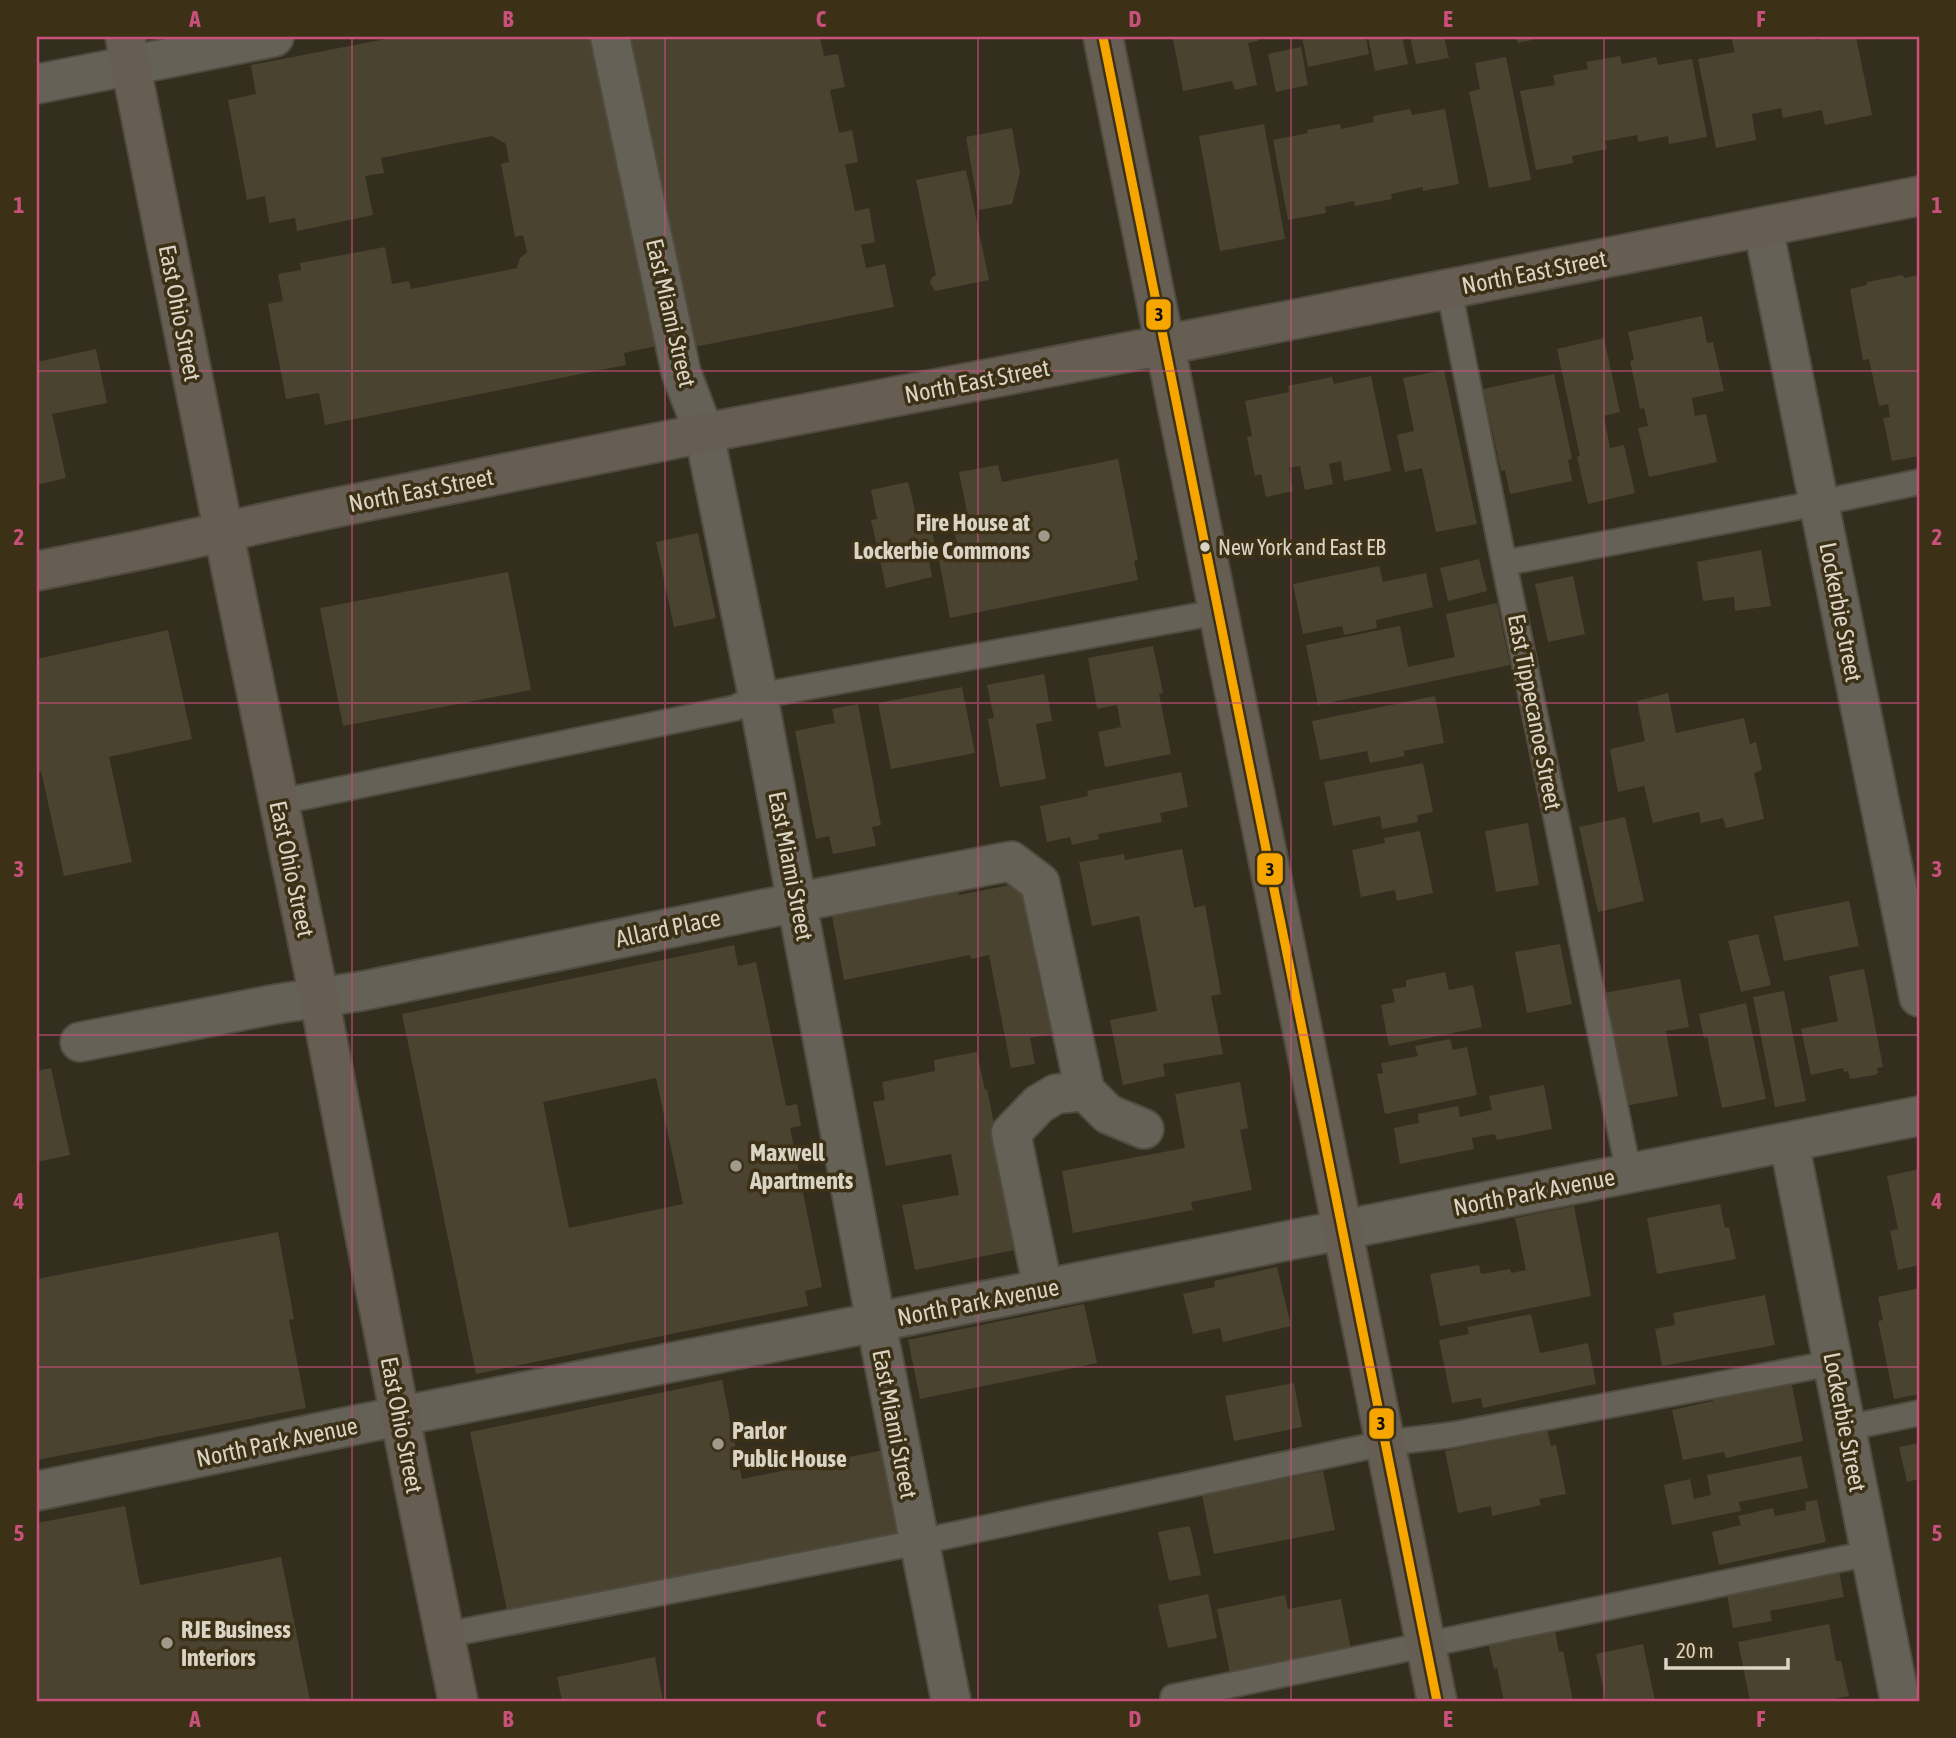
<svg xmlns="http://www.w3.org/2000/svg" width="1956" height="1738" font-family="'Asap Condensed',sans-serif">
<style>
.building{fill:#4a4330;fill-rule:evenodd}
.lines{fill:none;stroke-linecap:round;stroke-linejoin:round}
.lane-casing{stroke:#504b3f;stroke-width:28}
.street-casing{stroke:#504b3f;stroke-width:42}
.secondary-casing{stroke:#504b3f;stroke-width:42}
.lane{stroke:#656157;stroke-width:24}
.street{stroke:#656157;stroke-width:38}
.secondary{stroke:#665e52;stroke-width:38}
.bus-1-casing{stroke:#3c3117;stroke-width:14}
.bus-1{stroke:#f7a600;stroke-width:9}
.grid{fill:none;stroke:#c9507b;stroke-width:2;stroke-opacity:0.55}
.poi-dot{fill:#a09a8b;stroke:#3c3117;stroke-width:2.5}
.bus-dot{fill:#dad4c5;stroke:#3c3117;stroke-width:2.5}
.labels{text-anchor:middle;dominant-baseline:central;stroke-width:7;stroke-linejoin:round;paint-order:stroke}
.bus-label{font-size:22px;fill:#dad4c5;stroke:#3c3117;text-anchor:start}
.street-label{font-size:24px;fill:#dad4c5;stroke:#3c3117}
.poi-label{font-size:24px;font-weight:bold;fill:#dad4c5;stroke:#3c3117;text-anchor:start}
.line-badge{stroke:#3c3117;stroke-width:2.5}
.pale-badge-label{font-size:19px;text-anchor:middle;font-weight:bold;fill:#111}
.neatline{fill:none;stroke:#c9507b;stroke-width:2.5}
.grid-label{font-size:23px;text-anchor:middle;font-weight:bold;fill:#c9507b}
</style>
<rect width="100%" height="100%" fill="#342e1f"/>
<path class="building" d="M396,37H595L656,346L624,353L626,365L325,425L319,393L286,399L268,304L283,301L278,274L301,270L300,263L385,247L392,284L409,281L411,289L517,268L520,258L527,252L523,235L515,237L501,164L509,162L506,144L492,136L381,158L384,173L365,176L373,215L297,231L295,218L269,223L265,196L247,200L228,100L256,94L251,65Z
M622,37H820L824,56L838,54L845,87L830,90L839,133L852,130L858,162L845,165L855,211L869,208L875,242L861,245L866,268L885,264L894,307L684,349Z
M1176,37H1257L1258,41L1248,43L1257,85L1235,90L1232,81L1183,91L1173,39Z
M1302,37H1366L1369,54L1308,67Z
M1368,37H1402L1408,64L1375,71Z
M1410,37H1444L1449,58L1416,64Z
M1516,37H1540V38L1518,43Z
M1731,37H1814L1815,40L1831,37H1856L1872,115L1825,125L1822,110L1783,118L1781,108L1752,114L1756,140L1716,148L1698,59L1735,52Z
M1301,47L1308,85L1276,92L1268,54Z
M1620,56L1622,64L1656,57L1658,65L1692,59L1707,137L1669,144L1668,136L1638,142L1637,135L1605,141L1607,149L1572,156L1573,163L1536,170L1520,91L1555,85L1553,75L1588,69L1586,62Z
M1506,57L1531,180L1489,188L1469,92L1480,89L1475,63Z
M1410,109L1412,115L1445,109L1459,184L1423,191V187L1391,194L1392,199L1355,206L1354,201L1325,207L1326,213L1288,220L1273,140L1308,133L1307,130L1340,124L1341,129L1374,122L1373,116Z
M1264,124L1285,239L1220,251L1199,136Z
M1012,128L1020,173L1012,204L979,210L966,137Z
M966,170L989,280L935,291L930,283L932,277L936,275L916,180Z
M1903,275L1904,278L1919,275V456L1892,461L1883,418L1890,417L1888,404L1879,406L1869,359L1863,360L1850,289L1867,285V282Z
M1702,316L1707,343L1713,342L1724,391L1692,398L1695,416L1706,414L1717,462L1649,477L1638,428L1648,426L1644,408L1640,409L1630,361L1634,360L1628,332Z
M1604,338L1620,412L1604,416L1610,448L1624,445L1635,493L1588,504L1577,457L1580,456L1557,349Z
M96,349L107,403L52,414L66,478L37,485V362Z
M1444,370L1477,524L1436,532L1422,468L1405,472L1397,435L1414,431L1403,378Z
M1554,374L1572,459L1568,460L1572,481L1510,494L1505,470L1501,471L1483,389Z
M1371,376L1391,471L1344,481L1341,461L1329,464L1333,484L1305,490L1300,466L1289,468L1293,491L1266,497L1261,474L1255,476L1247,437L1252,436L1245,401L1289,392L1288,386L1332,377L1334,384Z
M1118,459L1138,560L1134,561L1138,580L950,618L938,555L959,551L952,521L968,517L959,472L998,465L1002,482Z
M908,482L916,514L928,511L936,549L927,551L932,577L886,588L871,520L877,519L871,490Z
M698,533L716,618L674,627L656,542Z
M1761,550L1771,606L1735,611L1734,597L1703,601L1697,562Z
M1479,559L1487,591L1448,601L1440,568Z
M1379,566L1383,582L1426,573L1433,607L1376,620L1377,628L1344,635L1342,626L1303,634L1293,584Z
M508,572L531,690L343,726L320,608Z
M1573,576L1585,634L1548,642L1535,584Z
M1497,603L1510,665L1318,705L1306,645L1400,626L1408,667L1455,657L1446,614Z
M168,630L192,739L109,757L132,862L64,876L41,771L37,772V659Z
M1153,646L1163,693L1159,694L1171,754L1105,767L1098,732L1121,727L1117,705L1097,709L1088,658Z
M1044,674L1052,721L1036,724L1046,779L1000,787L988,719L994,718L987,685Z
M962,687L975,753L891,769L878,703Z
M1668,693L1676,733L1744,718L1750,744L1756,742L1762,769L1760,771L1754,773L1764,819L1726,828L1723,818L1701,823L1699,812L1653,823L1644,786L1618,792L1610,751L1611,749L1645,741L1637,701Z
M1435,696L1444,743L1403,751L1405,756L1370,763L1367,751L1320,760L1312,721Z
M858,704L881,825L872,827L876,846L833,854L829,836L816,839L795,731L835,723L832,709Z
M1423,763L1433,812L1417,815L1418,822L1382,829L1380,816L1333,826L1324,782Z
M1181,772L1188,807L1160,813L1162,822L1098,834L1099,839L1072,845L1070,837L1047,842L1040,806L1088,796L1087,791Z
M1625,817L1644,901L1598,912L1579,827Z
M1528,823L1539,885L1496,892L1485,831Z
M1420,831L1433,893L1397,901L1395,890L1361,897L1352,850L1385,843L1384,838Z
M1182,849L1194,908L1205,905L1221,994L1211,996L1223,1054L1163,1064L1165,1076L1123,1085L1110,1020L1157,1011L1139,916L1092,926L1079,862L1124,854L1125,860Z
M1020,883L1045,1007L1056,1004L1061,1032L1030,1038L1035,1064L1011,1068L989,955L971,959L970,955L844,980L832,916L958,891L959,895Z
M1849,901L1859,946L1784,961L1774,916Z
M1758,934L1771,985L1741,992L1728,941Z
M1560,944L1572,1004L1527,1013L1515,952Z
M734,945L738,966L756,962L786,1106L797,1104L801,1126L790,1128L822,1287L805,1291L808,1306L476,1374L402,1014ZM656,1078L683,1204L569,1228L543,1102Z
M1864,969L1883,1067L1877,1068L1878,1073L1875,1075L1850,1079L1848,1071L1844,1072L1843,1068L1811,1075L1801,1029L1838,1021L1829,976Z
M1445,972L1449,990L1473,985L1482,1027L1389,1046L1381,1005L1395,1002L1392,989L1406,987V980Z
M1680,979L1689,1027L1666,1031L1678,1096L1625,1106L1604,993Z
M1784,991L1806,1101L1775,1107L1753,997Z
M1746,1003L1766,1099L1722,1108L1707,1037L1704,1038L1699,1014Z
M1450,1039L1453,1050L1467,1047L1477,1095L1385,1114L1377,1074L1383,1073L1381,1063L1418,1056L1415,1046Z
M977,1052L985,1090L987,1089L1019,1249L915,1270L902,1205L959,1195L951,1154L886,1166L873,1102L885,1100L882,1082L935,1071L934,1060Z
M51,1068L70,1155L37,1162V1071Z
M1240,1082L1248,1128L1240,1130L1252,1190L1191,1202L1193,1210L1073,1233L1062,1171L1185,1148L1175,1094Z
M1544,1085L1552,1129L1497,1140L1495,1134L1472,1138L1474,1149L1400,1164L1394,1128L1419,1123L1418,1114L1458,1106L1460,1117L1492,1110L1489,1096Z
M1919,1169V1265L1898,1270L1890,1231L1898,1229L1887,1176Z
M1720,1204L1725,1228L1729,1227L1736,1259L1657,1274L1647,1218Z
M1574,1206L1591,1296L1440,1326L1430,1274L1479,1265L1481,1274L1510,1269L1511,1273L1526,1270L1515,1218Z
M278,1232L294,1319L289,1320L306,1408L37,1460V1279Z
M1277,1267L1291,1326L1223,1342L1220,1328L1193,1334L1183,1294L1215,1287L1214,1281Z
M1919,1288V1394L1894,1399L1878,1321L1883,1320L1878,1297Z
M1765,1295L1775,1345L1662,1366L1655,1329L1675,1325L1673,1313Z
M1084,1304L1097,1363L920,1399L908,1340Z
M1531,1314L1540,1353L1588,1343L1596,1384L1483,1408L1481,1398L1452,1403L1439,1340L1469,1334L1467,1327Z
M1790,1376L1803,1441L1726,1458L1724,1452L1683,1460L1672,1410L1713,1401L1711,1394Z
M722,1380L742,1479L888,1449L906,1533L508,1615L470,1432Z
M1294,1383L1302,1427L1234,1441L1225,1396Z
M1547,1430L1551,1446L1556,1445L1566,1494L1539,1499L1541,1505L1492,1516L1491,1506L1458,1513L1445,1451Z
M1919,1443V1479L1907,1482L1899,1447Z
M1801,1456L1808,1488L1739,1502L1741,1511L1672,1525L1664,1485L1690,1479L1694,1499L1711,1495L1707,1475Z
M1323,1471L1335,1530L1214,1554L1202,1495Z
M1817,1500L1826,1542L1719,1565L1712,1532L1741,1525L1738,1516L1773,1508L1775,1516L1806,1510L1805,1502Z
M125,1506L140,1585L281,1557L310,1701H37V1523Z
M1190,1526L1201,1575L1169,1581L1158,1532Z
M1839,1571L1844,1597L1770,1611L1772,1621L1733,1628L1726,1589Z
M1208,1594L1217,1638L1168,1648L1158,1605Z
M1285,1595L1288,1609L1341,1599L1351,1649L1230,1673L1217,1609Z
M1829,1624L1836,1661H1841L1849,1696L1823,1701H1750L1738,1642Z
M1554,1625L1559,1652L1563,1651L1573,1701H1504L1497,1668L1494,1669L1487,1638Z
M1643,1644L1655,1701H1606L1596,1654Z
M655,1657L663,1701H562L557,1677Z"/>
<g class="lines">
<defs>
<path id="lane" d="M1449,289L1504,563
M279,802L735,708L758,696L1218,612
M1629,1174L1504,563L1819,503L1919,482
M1846,1428L1919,1413
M445,1635L919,1542L1385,1443L1451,1435L1833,1363
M1173,1697L1870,1553"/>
<path id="street" d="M610,37L681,372L704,433L758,696L876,1323L951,1701
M37,84L274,37
M1763,227L1919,997
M80,1042L276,1004L362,991L798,902L1011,861L1040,883L1085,1091L1056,1094L1039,1104L1011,1133L1043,1289
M1085,1091L1108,1114L1144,1129
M1789,1142L1900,1701
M37,1491L360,1424L1919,1116"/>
<path id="secondary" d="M125,37L233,579L319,997L400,1417L458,1701
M1103,37L1437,1701
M37,571L141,550L309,513L704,433L1139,350L1919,196"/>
</defs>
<use href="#lane" class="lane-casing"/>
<use href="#street" class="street-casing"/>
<use href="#secondary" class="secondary-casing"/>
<use href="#lane" class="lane"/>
<use href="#street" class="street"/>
<use href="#secondary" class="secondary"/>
<defs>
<path id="bus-1" d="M1103,37L1437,1701"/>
</defs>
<use href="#bus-1" class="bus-1-casing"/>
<use href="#bus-1" class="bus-1"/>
</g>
<path class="grid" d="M352,37V1701M665,37V1701M978,37V1701M1291,37V1701M1604,37V1701M37,371H1919M37,703H1919M37,1035H1919M37,1367H1919"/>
<g class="poi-dot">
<circle cx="1044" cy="536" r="7"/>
<circle cx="736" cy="1166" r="7"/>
<circle cx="718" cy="1444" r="7"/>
<circle cx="167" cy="1643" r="7"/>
</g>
<circle class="bus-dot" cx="1205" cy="547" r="6"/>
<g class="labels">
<g class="bus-label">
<text x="1218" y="547">New York and East EB</text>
</g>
<g class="street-label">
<text transform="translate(1534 272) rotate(-11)">North East Street</text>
<text transform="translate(180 313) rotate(79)">East Ohio Street</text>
<text transform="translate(671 313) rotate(77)">East Miami Street</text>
<text transform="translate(977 381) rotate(-11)">North East Street</text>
<text transform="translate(421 490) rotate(-11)">North East Street</text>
<text transform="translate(1841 612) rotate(79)">Lockerbie Street</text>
<text transform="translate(1535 712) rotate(79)">East Tippecanoe Street</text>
<text transform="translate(791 866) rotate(79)">East Miami Street</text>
<text transform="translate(292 869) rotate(78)">East Ohio Street</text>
<text transform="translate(668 928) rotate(-12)">Allard Place</text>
<text transform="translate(1534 1192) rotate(-11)">North Park Avenue</text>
<text transform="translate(978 1302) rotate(-11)">North Park Avenue</text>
<text transform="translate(1845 1422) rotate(79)">Lockerbie Street</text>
<text transform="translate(895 1424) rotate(79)">East Miami Street</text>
<text transform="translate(402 1425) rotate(79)">East Ohio Street</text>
<text transform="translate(277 1442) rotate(-12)">North Park Avenue</text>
</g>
<g class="poi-label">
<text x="1030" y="522" text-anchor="end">Fire House at<tspan x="1030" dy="28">Lockerbie Commons</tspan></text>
<text x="750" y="1152">Maxwell<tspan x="750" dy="28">Apartments</tspan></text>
<text x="732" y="1430">Parlor<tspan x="732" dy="28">Public House</tspan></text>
<text x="181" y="1629">RJE Business<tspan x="181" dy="28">Interiors</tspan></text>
</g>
</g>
<g class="line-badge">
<rect x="1145" y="298" width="27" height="33" rx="7" fill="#f7a600"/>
<rect x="1256" y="852" width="28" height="34" rx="7" fill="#f7a600"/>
<rect x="1368" y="1407" width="27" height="33" rx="7" fill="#f7a600"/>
</g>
<g class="pale-badge-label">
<text x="1159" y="321">3</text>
<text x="1270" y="876">3</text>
<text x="1381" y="1430">3</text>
</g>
<rect width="1956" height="1738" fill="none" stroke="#3c3117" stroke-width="77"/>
<path d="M1666 1658v10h122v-10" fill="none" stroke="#dad4c5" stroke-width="3.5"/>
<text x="1676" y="1658" font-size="21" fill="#dad4c5" stroke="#3c3117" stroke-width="5" paint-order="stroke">20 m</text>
<rect x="38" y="38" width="1880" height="1662" class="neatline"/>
<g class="grid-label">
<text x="195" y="27">A</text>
<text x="508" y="27">B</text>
<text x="821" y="27">C</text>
<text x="1135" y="27">D</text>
<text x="1448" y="27">E</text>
<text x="1761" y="27">F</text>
<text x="19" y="213">1</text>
<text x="1937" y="213">1</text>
<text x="19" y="545">2</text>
<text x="1937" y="545">2</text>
<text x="19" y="877">3</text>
<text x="1937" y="877">3</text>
<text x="19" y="1209">4</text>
<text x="1937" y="1209">4</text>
<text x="19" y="1541">5</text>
<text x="1937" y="1541">5</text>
<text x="195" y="1727">A</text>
<text x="508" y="1727">B</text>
<text x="821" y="1727">C</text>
<text x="1135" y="1727">D</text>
<text x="1448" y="1727">E</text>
<text x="1761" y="1727">F</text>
</g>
</svg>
